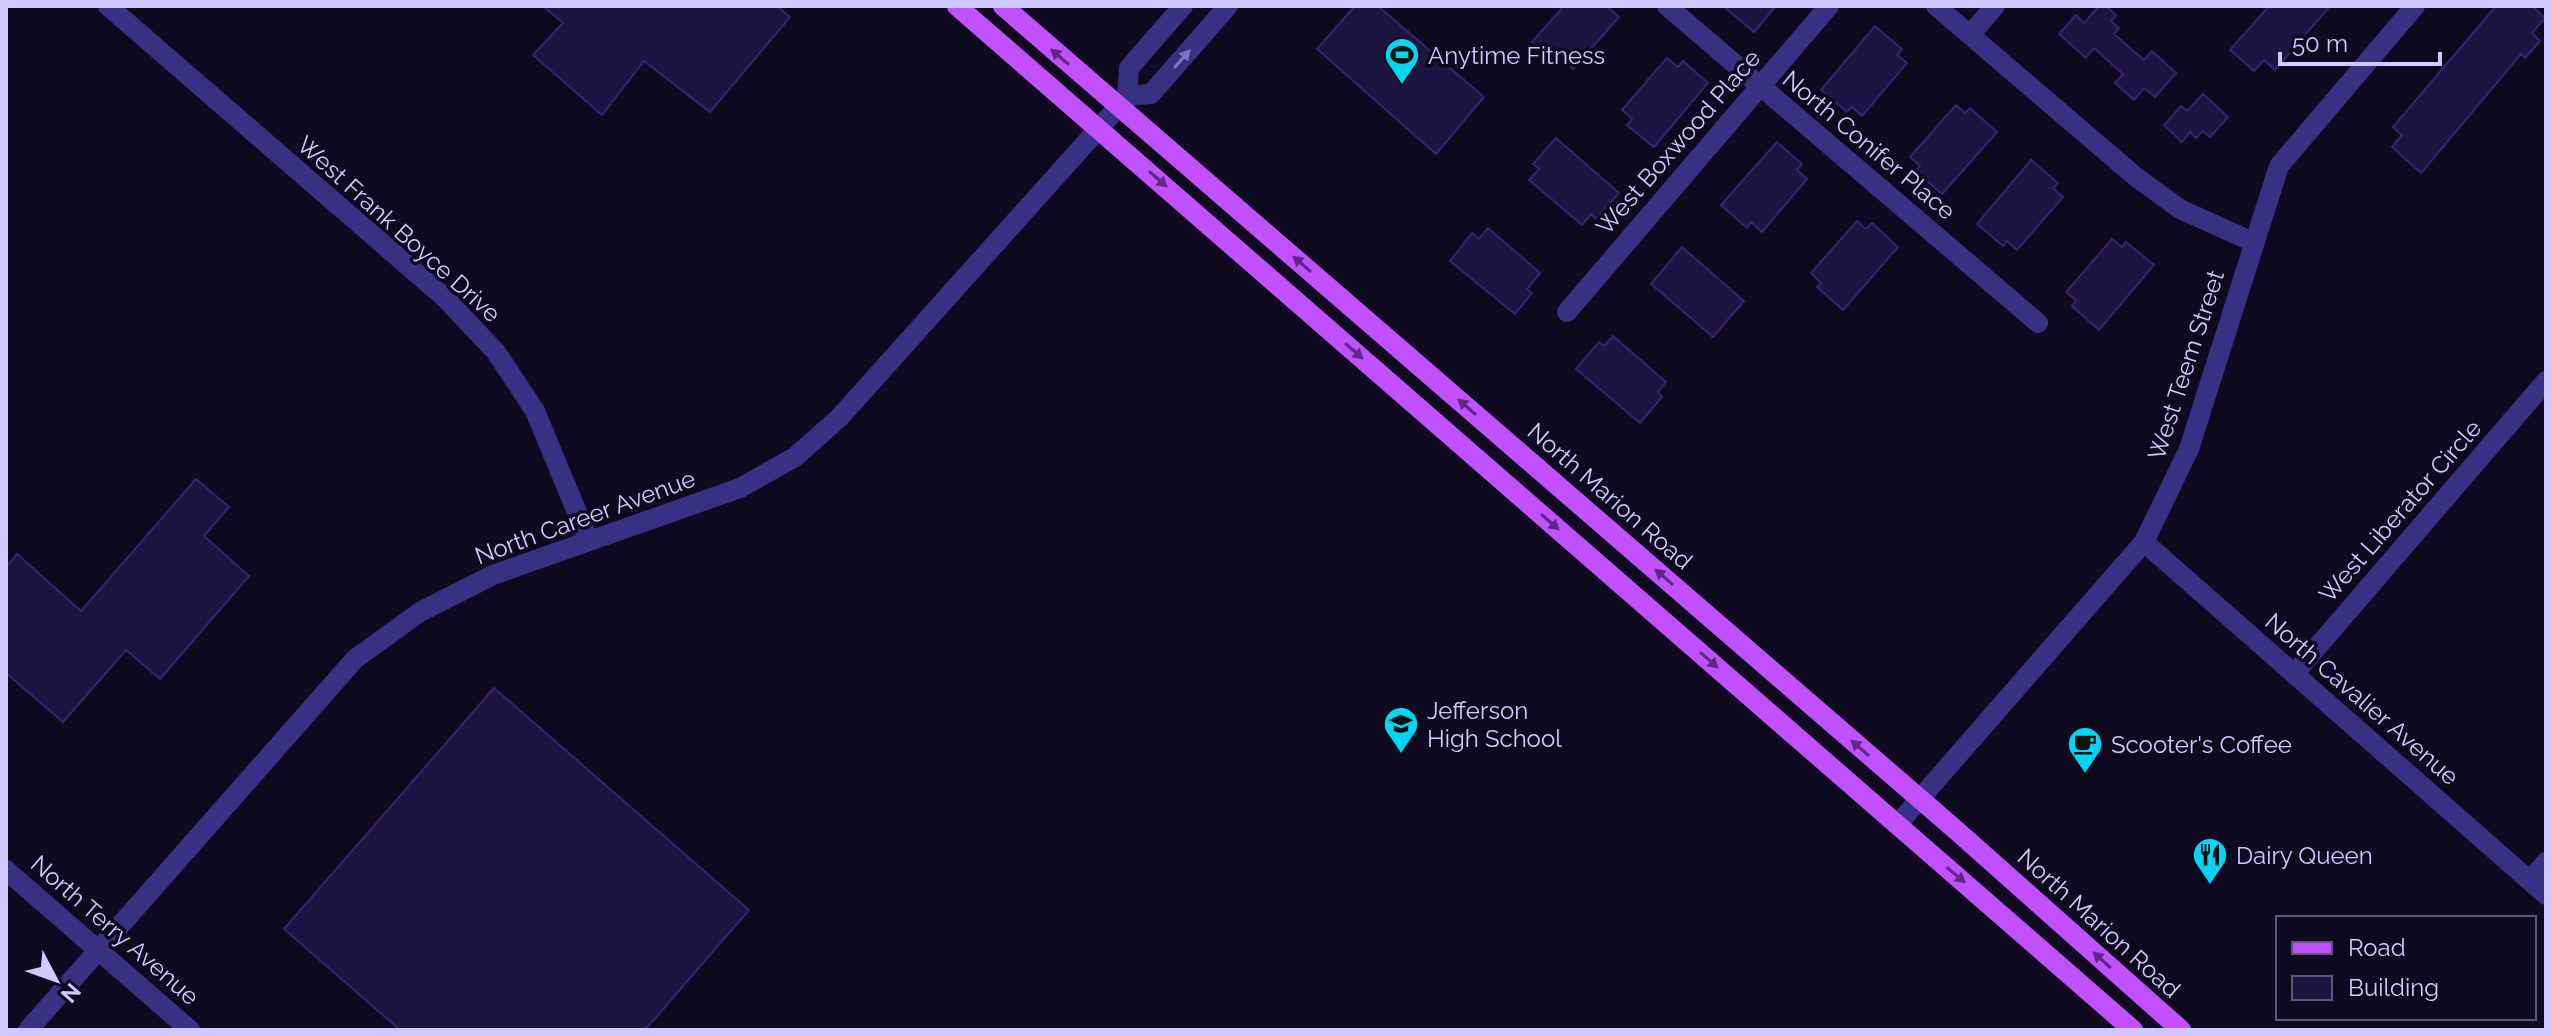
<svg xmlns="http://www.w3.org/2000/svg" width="2552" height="1036" font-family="Raleway,sans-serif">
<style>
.building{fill:#1f1542;stroke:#352570;stroke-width:2}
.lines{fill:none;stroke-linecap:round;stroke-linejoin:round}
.minor{stroke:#363182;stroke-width:20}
.major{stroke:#c150ff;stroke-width:20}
.oneway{fill:#5f2a84}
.oneway2{fill:#7b75ba}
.labels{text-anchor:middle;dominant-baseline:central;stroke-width:7;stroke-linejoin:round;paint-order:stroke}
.poi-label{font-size:24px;fill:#d0c9ff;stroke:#0f0a1f;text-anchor:start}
.street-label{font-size:24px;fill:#d0c9ff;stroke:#0f0a1f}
</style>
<rect width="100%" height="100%" fill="#0f0a1f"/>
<path class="building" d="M543,6H777L790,17L710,112L644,61L602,115L533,55L563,23Z
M1355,6H1378L1484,97L1436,154L1317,49Z
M1564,6H1607L1619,17L1573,69L1563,60L1558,65L1532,42Z
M1723,6H1776L1754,32Z
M2099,6H2106L2116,15L2111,21L2119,28L2114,34L2144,60L2152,51L2176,73L2155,97L2144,88L2134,100L2115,83L2123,74L2094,48L2086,58L2059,34L2076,15L2084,23Z
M2269,6H2330L2275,70L2264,60L2254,71L2230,50Z
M2496,6H2532L2545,18L2532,33L2540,41L2525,58L2521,54L2421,173L2392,147L2402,135L2393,127Z
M1875,26L1902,49L1897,55L1907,63L1862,116L1852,107L1847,112L1821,90Z
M1667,58L1678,67L1683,61L1708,83L1654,147L1627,125L1632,119L1622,110Z
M2203,94L2228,117L2210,137L2203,131L2196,138L2190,132L2182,142L2164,125L2181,106L2187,111Z
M1956,105L1965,113L1970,108L1997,132L1942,194L1916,171L1920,166L1910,157Z
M1556,138L1619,193L1596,219L1591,214L1582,225L1529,180L1539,169L1533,164Z
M1777,142L1802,164L1797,170L1807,179L1762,232L1751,222L1747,228L1721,205Z
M2031,160L2058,183L2053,188L2063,197L2017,250L2007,241L2003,246L1977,224Z
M1857,221L1866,229L1872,223L1898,247L1843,310L1817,287L1821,283L1811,273Z
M1488,228L1540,273L1527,289L1532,293L1515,314L1450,261L1472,233L1479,239Z
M2112,239L2122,247L2126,242L2154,265L2099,330L2072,306L2076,300L2066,292Z
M1682,247L1744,301L1713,337L1651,284Z
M1613,336L1666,382L1658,392L1662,397L1640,423L1576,369L1599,342L1604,346Z
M196,479L229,507L204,536L249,576L160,679L126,650L63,722L6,673V567L17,554L81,611Z
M494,688L749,910L645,1030H400L284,929Z"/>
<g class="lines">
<path class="minor" d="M108,6L444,297L496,352L535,411L589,541
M1667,6L2038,323
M1936,6L2136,177L2180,209L2253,242
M1970,35L1995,6
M1127,96L1151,94L1228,6
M1567,312L1829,6
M2144,542L2546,895
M2294,674L2546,381
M1897,825L2144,542L2189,449L2279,166L2415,6
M6,870L190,1030
M2530,881L2546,862
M28,1030L355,659L420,612L493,575L740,488L795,457L839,418L1118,107L1127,96L1129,68L1183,6"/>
<path class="major" d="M957,6L2133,1030
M1003,6L1957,831L2181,1030"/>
</g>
<defs><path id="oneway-solid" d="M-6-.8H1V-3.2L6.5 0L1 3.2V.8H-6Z" transform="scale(2)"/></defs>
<g class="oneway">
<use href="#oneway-solid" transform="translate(1060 57) rotate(-139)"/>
<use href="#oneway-solid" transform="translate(1158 179) rotate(41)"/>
<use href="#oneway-solid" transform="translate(1302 264) rotate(-139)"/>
<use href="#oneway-solid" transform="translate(1354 351) rotate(41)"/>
<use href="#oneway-solid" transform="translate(1467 407) rotate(-139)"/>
<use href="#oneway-solid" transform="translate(1550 522) rotate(41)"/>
<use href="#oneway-solid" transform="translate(1664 577) rotate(-139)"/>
<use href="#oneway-solid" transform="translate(1709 660) rotate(41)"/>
<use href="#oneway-solid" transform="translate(1860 748) rotate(-139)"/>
<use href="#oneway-solid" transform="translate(1956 875) rotate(40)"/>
<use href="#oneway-solid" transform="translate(2102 960) rotate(-138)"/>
</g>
<use class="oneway2" href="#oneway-solid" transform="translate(1182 59) rotate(-49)"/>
<defs>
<symbol id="stadium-pin" viewBox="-11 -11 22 30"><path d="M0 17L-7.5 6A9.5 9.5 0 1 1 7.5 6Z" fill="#00d6f4" stroke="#0f0a1f"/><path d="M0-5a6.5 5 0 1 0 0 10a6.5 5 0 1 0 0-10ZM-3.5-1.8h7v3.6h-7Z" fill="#111"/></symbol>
<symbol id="school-pin" viewBox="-11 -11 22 30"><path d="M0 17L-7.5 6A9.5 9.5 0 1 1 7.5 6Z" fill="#00d6f4" stroke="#0f0a1f"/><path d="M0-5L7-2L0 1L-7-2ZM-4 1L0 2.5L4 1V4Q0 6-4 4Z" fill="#111"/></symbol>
<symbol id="cafe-pin" viewBox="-11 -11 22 30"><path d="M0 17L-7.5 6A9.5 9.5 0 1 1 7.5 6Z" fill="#00d6f4" stroke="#0f0a1f"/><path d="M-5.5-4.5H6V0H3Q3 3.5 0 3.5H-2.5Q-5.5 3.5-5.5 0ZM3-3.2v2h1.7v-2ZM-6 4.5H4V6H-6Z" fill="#111"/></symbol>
<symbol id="restaurant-pin" viewBox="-11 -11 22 30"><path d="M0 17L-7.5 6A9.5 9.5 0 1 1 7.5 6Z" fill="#00d6f4" stroke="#0f0a1f"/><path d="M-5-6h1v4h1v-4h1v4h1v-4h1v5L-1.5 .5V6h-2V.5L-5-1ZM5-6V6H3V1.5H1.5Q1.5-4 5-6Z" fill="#111"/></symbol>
</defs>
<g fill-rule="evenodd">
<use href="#stadium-pin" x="1382" y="35" width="40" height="54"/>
<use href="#school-pin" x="1381" y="704" width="40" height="54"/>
<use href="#cafe-pin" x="2065" y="724" width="40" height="54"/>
<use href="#restaurant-pin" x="2190" y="835" width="40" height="54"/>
</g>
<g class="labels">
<g class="poi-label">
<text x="1428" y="55">Anytime Fitness</text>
<text x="1427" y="710">Jefferson<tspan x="1427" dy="28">High School</tspan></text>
<text x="2111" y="744">Scooter's Coffee</text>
<text x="2236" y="855">Dairy Queen</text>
</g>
<g class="street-label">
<text transform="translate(1678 142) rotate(-49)">West Boxwood Place</text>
<text transform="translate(1869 145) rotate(40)">North Conifer Place</text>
<text transform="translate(399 229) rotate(42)">West Frank Boyce Drive</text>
<text transform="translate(2186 365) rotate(-72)">West Teem Street</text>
<text transform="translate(1610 496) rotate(41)">North Marion Road</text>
<text transform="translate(2400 511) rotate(-49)">West Liberator Circle</text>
<text transform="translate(585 517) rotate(-20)">North Career Avenue</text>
<text transform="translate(2362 699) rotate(41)">North Cavalier Avenue</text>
<text transform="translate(2099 923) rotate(42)">North Marion Road</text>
<text transform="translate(115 930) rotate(41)">North Terry Avenue</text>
</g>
</g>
<rect width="2552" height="1036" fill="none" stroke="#d0c9ff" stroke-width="16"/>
<rect x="2276" y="916" width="260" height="104" fill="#0f0a1f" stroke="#5c5679" stroke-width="2"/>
<rect x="2292" y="942" width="40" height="12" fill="#c150ff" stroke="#5c5679" stroke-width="2"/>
<text x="2348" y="956" font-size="24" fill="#d0c9ff">Road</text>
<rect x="2292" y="976" width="40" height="24" fill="#1f1542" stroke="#5c5679" stroke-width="2"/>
<text x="2348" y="996" font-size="24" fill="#d0c9ff">Building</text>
<g transform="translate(56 980) rotate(131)" stroke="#0f0a1f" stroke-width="6" paint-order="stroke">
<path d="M0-6L14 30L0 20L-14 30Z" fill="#d0c9ff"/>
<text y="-12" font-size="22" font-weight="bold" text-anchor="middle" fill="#d0c9ff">N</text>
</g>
<path d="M2280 52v12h160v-12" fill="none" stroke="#d0c9ff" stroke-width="4"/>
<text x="2292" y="52" font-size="24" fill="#d0c9ff" stroke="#0f0a1f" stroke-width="6" paint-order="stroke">50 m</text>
</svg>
